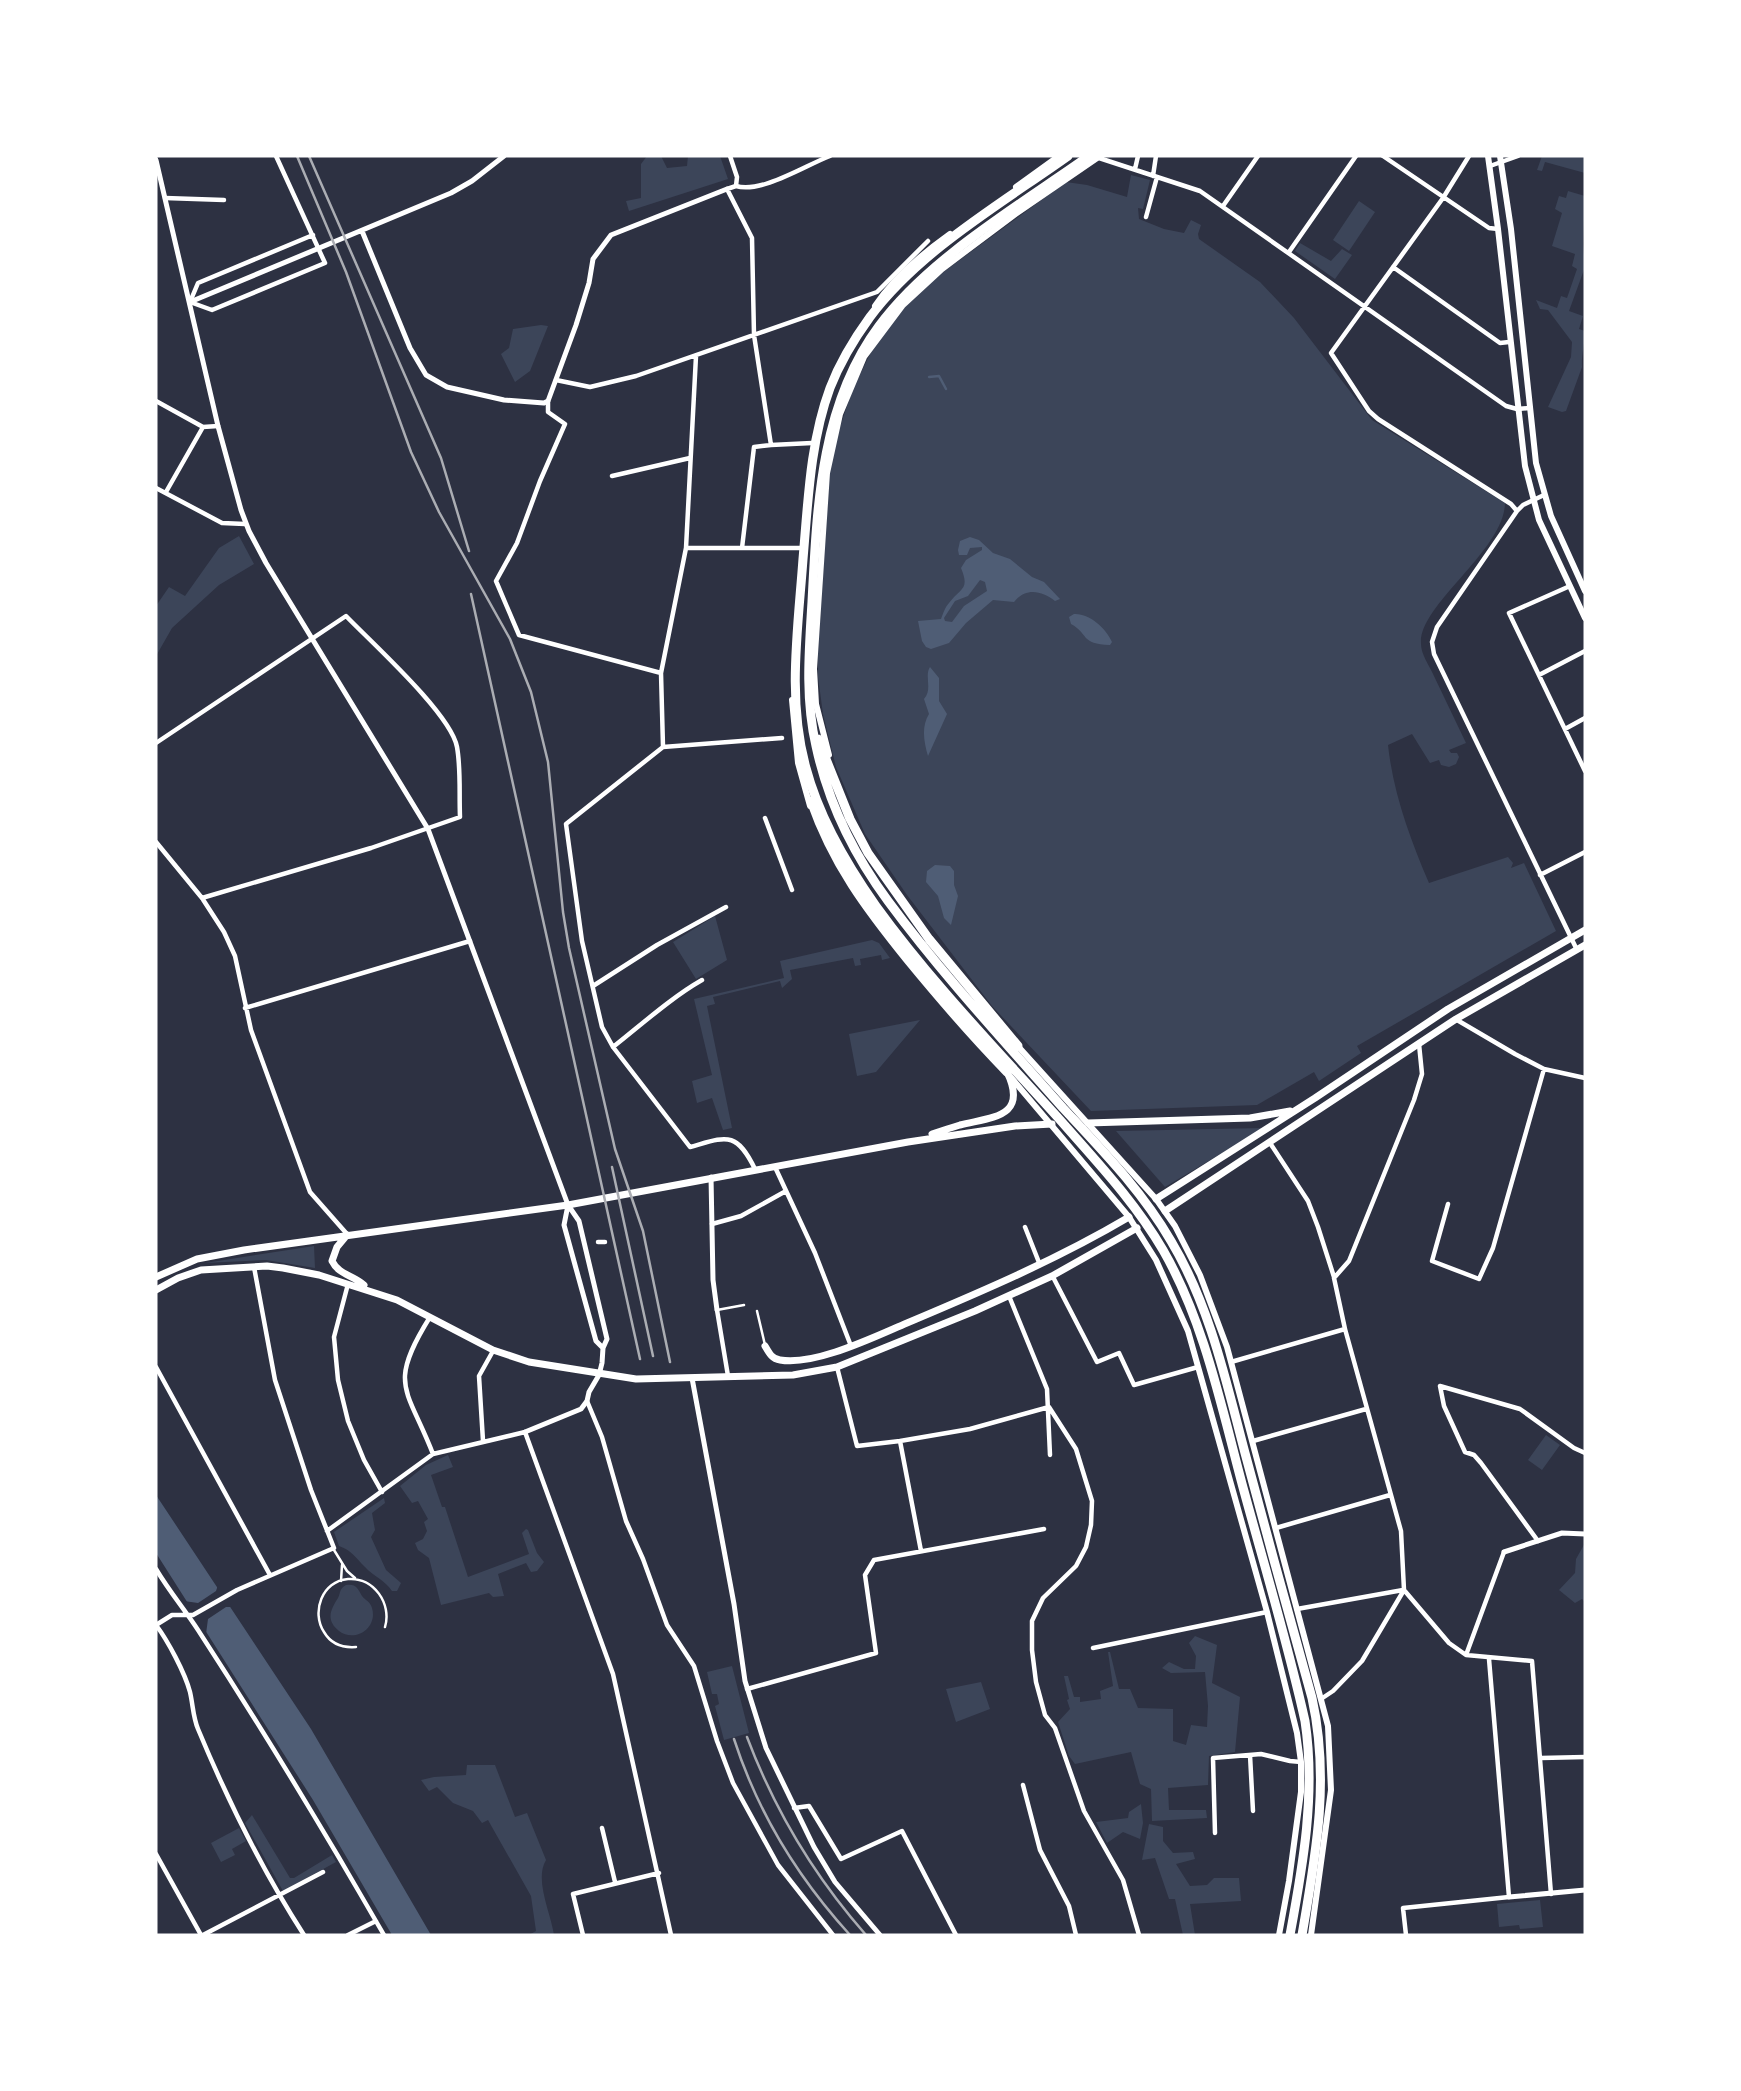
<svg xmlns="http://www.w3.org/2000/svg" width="1741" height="2091" font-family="'IBM Plex Serif',serif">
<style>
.green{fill:#3c4559}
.water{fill:#4f5d75;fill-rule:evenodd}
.pier{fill:#2d3142}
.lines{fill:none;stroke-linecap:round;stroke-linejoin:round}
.stream{stroke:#4f5d75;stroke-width:2.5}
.service{stroke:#fff;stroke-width:2.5}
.minor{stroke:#fff;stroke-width:4.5}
.tertiary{stroke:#fff;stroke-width:5}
.secondary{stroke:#fff;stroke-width:6}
.primary{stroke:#fff;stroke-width:7}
.motorway{stroke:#fff;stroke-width:9}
.rail{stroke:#abadb3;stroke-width:2.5}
</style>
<rect width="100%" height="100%" fill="#2d3142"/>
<path class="green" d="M647,156H661L667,168L687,166L688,156H720L728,179L629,211L626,201L641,198V164Z
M1542,156H1585V173L1545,162L1542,171L1537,170Z
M1131,175L1150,180L1143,209L1138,208L1139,219L1164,229L1184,233L1191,220L1201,225L1198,234L1199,239L1260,282L1294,318L1372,420L1505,503C1504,551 1418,605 1421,644C1421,654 1429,665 1433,674C1444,697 1455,720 1466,743L1449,750L1451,753H1457L1459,757L1456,764L1449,767L1441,765L1439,760L1430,763L1412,734L1388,745C1393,792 1410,839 1429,883L1508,857L1513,863L1511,868L1524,863L1556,931L1357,1046L1361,1053L1319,1081L1314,1072L1257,1105L1091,1111L992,1006L907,895L865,834L836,767L823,714L818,677V653L830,469L838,433L852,391L872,350L904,308L938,276L1066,182L1087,185L1127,197Z
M1568,191L1585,196L1583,244L1585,267L1569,311L1583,316L1579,329L1585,331C1585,343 1581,357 1582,367L1566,411L1562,412L1548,407L1571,357L1572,342L1548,310L1540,309L1536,300L1557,308L1561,296L1567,298L1577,269L1572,266L1575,254L1552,246L1562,213L1555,209L1559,196L1566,198Z
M1359,201L1375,212L1349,251L1333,240Z
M1300,243L1331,261L1342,249L1352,255L1335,279L1295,251Z
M541,325L548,326L530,371L515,382L501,354L509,348L513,329Z
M239,536L254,564L219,585L172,628L156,656V606L169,587L185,596L219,548Z
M715,916L727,960L696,979L673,942Z
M872,940L879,943L890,958L882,960L881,955L860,959L861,965L855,966L853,958L790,970L792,979L782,988L780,981L713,997L715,1004L707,1006L732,1128L723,1130L712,1098L697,1103L692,1081L712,1075L694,999L784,978L780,961Z
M920,1020L876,1072L857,1076L849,1034Z
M1264,1128L1165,1187L1116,1131Z
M314,1246L315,1268L266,1260L205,1263Z
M1546,1435L1560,1445L1542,1470L1528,1460Z
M448,1455L453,1467L431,1475L442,1507H445L468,1577L529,1554L522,1533L526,1529L528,1530L537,1553L544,1562L537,1571L531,1572L526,1563L498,1574L504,1596L493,1597L489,1593L441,1605L429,1558L418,1550L415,1543L423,1539L427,1531L424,1522L428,1519L418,1501L412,1503L400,1486L426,1465Z
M384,1498L385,1503L372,1513L375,1530L371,1537L386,1570L401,1583L397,1591H392C385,1580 373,1576 365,1567C355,1557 351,1550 339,1546L334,1532Z
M1585,1543V1602L1582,1599L1575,1603L1559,1590L1575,1573L1576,1559Z
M346,1585C357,1584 357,1588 362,1596C366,1601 370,1601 372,1608C378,1628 355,1643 339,1631C325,1620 331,1609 338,1598C341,1592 339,1589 346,1585Z
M1195,1636L1217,1645L1212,1683L1240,1697L1235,1752L1209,1756L1208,1785L1168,1788L1169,1810H1206L1207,1818L1152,1821L1151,1789L1140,1784L1131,1752L1075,1764L1069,1756L1058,1722L1070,1709L1067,1700L1069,1699L1064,1676H1068L1074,1697H1080V1702L1101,1699L1100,1691L1113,1686L1108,1652H1110L1119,1689H1130L1138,1708L1173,1709V1741L1186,1745L1191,1725L1207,1727L1208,1706L1205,1672L1171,1673L1162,1668L1169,1662L1184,1669H1195L1196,1656L1189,1643Z
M732,1666L749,1733L724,1740L715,1706L719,1704L717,1694H712L707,1672Z
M981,1682L990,1709L956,1722L946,1689Z
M467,1765H495L515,1817L527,1813L546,1860C534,1880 551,1913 554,1935H529L536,1931L531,1896L488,1820L482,1823L473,1811L453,1803L437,1787L429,1791L421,1780L434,1777L466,1775Z
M1141,1804L1143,1823L1140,1839L1123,1832L1107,1843L1096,1822L1128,1818L1129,1812Z
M252,1815L290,1878H294L332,1855L336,1862L283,1891L245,1823Z
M1149,1824L1163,1827V1841L1173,1853L1193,1852L1195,1859L1176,1864L1190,1886L1207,1885L1214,1878H1239L1241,1901L1190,1904L1195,1935H1183L1175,1899H1169L1155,1858L1142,1860Z
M239,1828L246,1841L232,1849L235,1855L221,1862L211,1843Z
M1540,1900L1543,1927L1520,1929L1519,1925L1499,1927L1497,1904Z"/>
<path class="water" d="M970,537L979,540L993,553L1010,559L1032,577L1044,582L1060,599L1055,601C1042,591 1026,587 1014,602L993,600L966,623L949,643L931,649L926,647L922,641L918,621L941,619C943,614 945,607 949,603C961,587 970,590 961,568L966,560L982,550V547L970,548L967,555H959L958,550L960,541ZM980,580L985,582L987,591L964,606L952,622L945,621L944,618L955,601L968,596Z
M1074,614C1089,613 1106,628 1112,642L1110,645C1080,644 1089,634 1071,624L1069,617Z
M930,667L939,678V701L947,714L928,756C924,742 921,727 929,714L924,699C933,689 924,676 930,667Z
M935,865L950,866L954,871V885L958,896L951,925L944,918L938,896L926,882L927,871Z
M156,1495L311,1729L431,1935H392L313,1800L156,1553Z"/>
<path class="pier" d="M218,1585L232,1607H226L208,1619L206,1634L184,1601L198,1603L216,1591Z"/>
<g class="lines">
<path class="stream" d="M929,377L939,376L946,389"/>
<path class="service" d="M717,1310L744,1305
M757,1311L765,1345
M334,1550L347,1571L355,1578
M341,1581L342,1565
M356,1647C343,1648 331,1644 324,1632C311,1612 322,1581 348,1579C374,1577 392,1604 385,1627"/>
<path class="minor" d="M276,156L325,263L212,310L190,302L198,283L313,235
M730,156L737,177L736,186L727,189L752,238L754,335L771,445L812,443
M1383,156L1489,228L1498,229
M1469,156L1443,198L1331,353L1369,411L1378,419L1511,504L1517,511
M1096,157L1200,191L1506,406L1517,409L1529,408
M1490,166L1518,156
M1135,169L1138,156
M1153,176L1156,156
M736,186C761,194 806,165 830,156
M165,198L224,200
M1223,206L1258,156
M1146,217L1157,177
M1289,252L1356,156
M1393,267L1500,343L1509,342
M696,356L686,548L661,673L663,747L782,738
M556,380L590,387L636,376L877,292L928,241
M156,401L203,427L218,426
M548,401V412L565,424L540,481L517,543L496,581L519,635L661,673
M612,476L690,458
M156,488L222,523L245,524
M166,492L203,427
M1544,495L1523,505L1517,511L1437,627L1432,642L1434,654L1577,950
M686,548H802
M742,548L754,447L771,445
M1570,586L1509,613L1585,771
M1539,675L1585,651
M1565,729L1585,718
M156,743L346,616C372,643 451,714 457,747C461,769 459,794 460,817L371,848L202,898
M663,747L566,824L582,941L602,1027L613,1047L690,1147C726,1137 736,1130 755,1169
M765,818L792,890
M156,842L202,898L224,932L235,956L251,1030L310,1192L347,1234
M1540,875L1585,852
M593,986L657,945L726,907
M245,1008L470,941
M1457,1020L1515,1054L1544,1069L1585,1078
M613,1047C641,1025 672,997 702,980
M1270,1143L1308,1201L1318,1227L1334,1277
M775,1167L815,1253L851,1346
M1448,1204L1432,1261L1479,1279L1493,1248L1544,1069
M712,1224L741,1216L786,1191
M1025,1227L1040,1265
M598,1242H605
M1053,1277L1097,1362L1119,1353L1134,1385L1198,1367
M348,1284L334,1337L338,1380L348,1421L364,1460L382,1492
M1009,1296L1047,1389L1050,1455
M717,1310L728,1376
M430,1317C387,1386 407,1387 433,1454
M1231,1362L1345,1329
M156,1367L270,1575
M837,1367L857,1446L900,1441L921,1551
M587,1401L602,1437L626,1521L643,1559L667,1625L694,1666L717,1741L733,1783L778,1865L833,1935
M1049,1407L1076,1449L1092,1501L1091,1525L1086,1547L1076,1566L1043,1598L1032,1621V1650L1036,1682L1045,1715L1055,1728L1084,1811L1123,1880L1139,1935
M483,1441L479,1376L493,1351
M900,1441L970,1429L1049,1407
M1253,1441L1366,1409
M1276,1528L1390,1495
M327,1531L433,1454L525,1432L613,1674L671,1935
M1538,1541L1481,1463L1474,1455L1465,1452L1444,1406L1440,1386L1520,1409L1574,1448L1585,1453
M156,1569C169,1591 185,1610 198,1630C263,1730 325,1832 384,1935
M1404,1590L1449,1643L1466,1655L1532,1661L1551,1894
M1297,1609L1403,1590
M156,1625L172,1615H193L237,1590L334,1548L311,1490L275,1380L254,1267
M156,1625C168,1641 185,1673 190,1692C193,1705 193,1717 198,1729C228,1801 262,1870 304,1935
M1093,1648L1267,1612
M1466,1655L1504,1552
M747,1689L876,1653L865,1575L874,1560L1044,1529
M1321,1699L1333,1691L1362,1661L1404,1590L1401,1531L1345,1329L1334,1278L1349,1261L1414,1100L1422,1074L1419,1044
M1250,1755L1253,1811
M1541,1758L1585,1757
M1023,1785L1040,1850L1069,1906L1076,1935
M794,1808L809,1806L841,1859L902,1831L956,1935
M602,1828L615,1882
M1215,1833L1213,1758L1261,1754L1290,1761L1301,1762
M156,1854L201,1935
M203,1935L323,1872
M348,1935L376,1921
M583,1935L573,1894L659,1873
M1406,1935L1403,1908L1509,1897L1489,1659"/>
<path class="tertiary" d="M156,160L218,426L241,510L249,531L266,563L428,829L568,1205L579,1221L607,1339L603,1348L602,1363L599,1375L589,1392L587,1401L581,1409L525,1432
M362,231L410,348L426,375L447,387L504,400L544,403L548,401L576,325L589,283L593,259L611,235L727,189
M190,302L451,193L472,181L504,156
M711,1177L713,1280L717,1310
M568,1205L564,1225L596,1341L603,1348
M692,1378L734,1604L745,1681L766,1748L814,1847L835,1882L880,1935
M1504,1552L1562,1533L1585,1534
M1509,1897L1585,1890"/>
<path class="secondary" d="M1488,156L1498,229L1525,466L1539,520L1585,618
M1500,156L1511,229L1536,463L1551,516L1585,591
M1016,187L1059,156
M875,306C894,277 922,254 950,234
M792,700L798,763L810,806
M829,755L816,704L814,669L827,473L840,414L864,357L903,305L942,269L1014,215L1100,156
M1015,1043L1156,1199L1175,1226L1200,1275L1227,1347L1328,1726L1331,1790L1311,1935
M1009,1075L1129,1217L1156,1260L1188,1331L1267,1612L1297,1733L1301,1762V1792L1289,1881L1279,1935"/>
<path class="primary" d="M1088,1123L1250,1118L1290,1111
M932,1134C941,1131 950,1128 960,1125C991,1117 1029,1118 1007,1072
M1156,1199L1315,1098L1448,1009L1585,930
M1165,1211L1456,1019L1585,945
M347,1235L337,1247L332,1261C339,1275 353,1275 364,1285
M156,1277L197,1259L244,1250L568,1205L908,1142L1015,1126L1052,1124
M156,1290L178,1278L201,1270L267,1266L283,1268L319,1275L397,1300L493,1350L529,1362L636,1379L793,1375L837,1367L975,1311L1052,1276L1137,1228
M765,1346C769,1353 772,1359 780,1360C815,1366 874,1337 907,1323C983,1291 1058,1259 1129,1217"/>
<path class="motorway" d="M1068,156C1002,203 919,251 870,317C854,339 840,362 830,388C810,442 808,502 803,559C798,629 787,700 806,768C819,817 847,865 876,906C931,982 998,1051 1061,1121C1097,1162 1135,1202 1163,1250C1205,1323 1222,1410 1244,1491C1265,1568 1288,1644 1305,1721C1316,1793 1303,1865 1290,1935
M1089,156C1020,205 929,258 879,326C820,405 817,508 812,602C809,651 805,699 816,746C828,802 854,855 888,901C942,974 1003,1040 1063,1108C1102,1150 1142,1191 1171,1241C1210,1306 1226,1381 1245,1453C1267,1535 1289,1616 1312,1698C1330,1779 1316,1854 1302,1935
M818,739L850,819L868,853L929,939L1018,1046
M811,801C833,864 866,908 908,960C940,999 972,1036 1007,1072"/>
<path class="rail" d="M297,156L346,272L411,452L439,512L510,639L531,692L548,762L563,912L569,948L615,1149L643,1231L670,1362
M309,156L441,458L469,551
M471,594L640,1359
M612,1167L653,1356
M747,1737C775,1811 814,1876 866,1935
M734,1739C758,1813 798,1878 850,1935"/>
</g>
<rect width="1741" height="2091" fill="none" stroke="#ffffff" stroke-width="315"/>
</svg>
